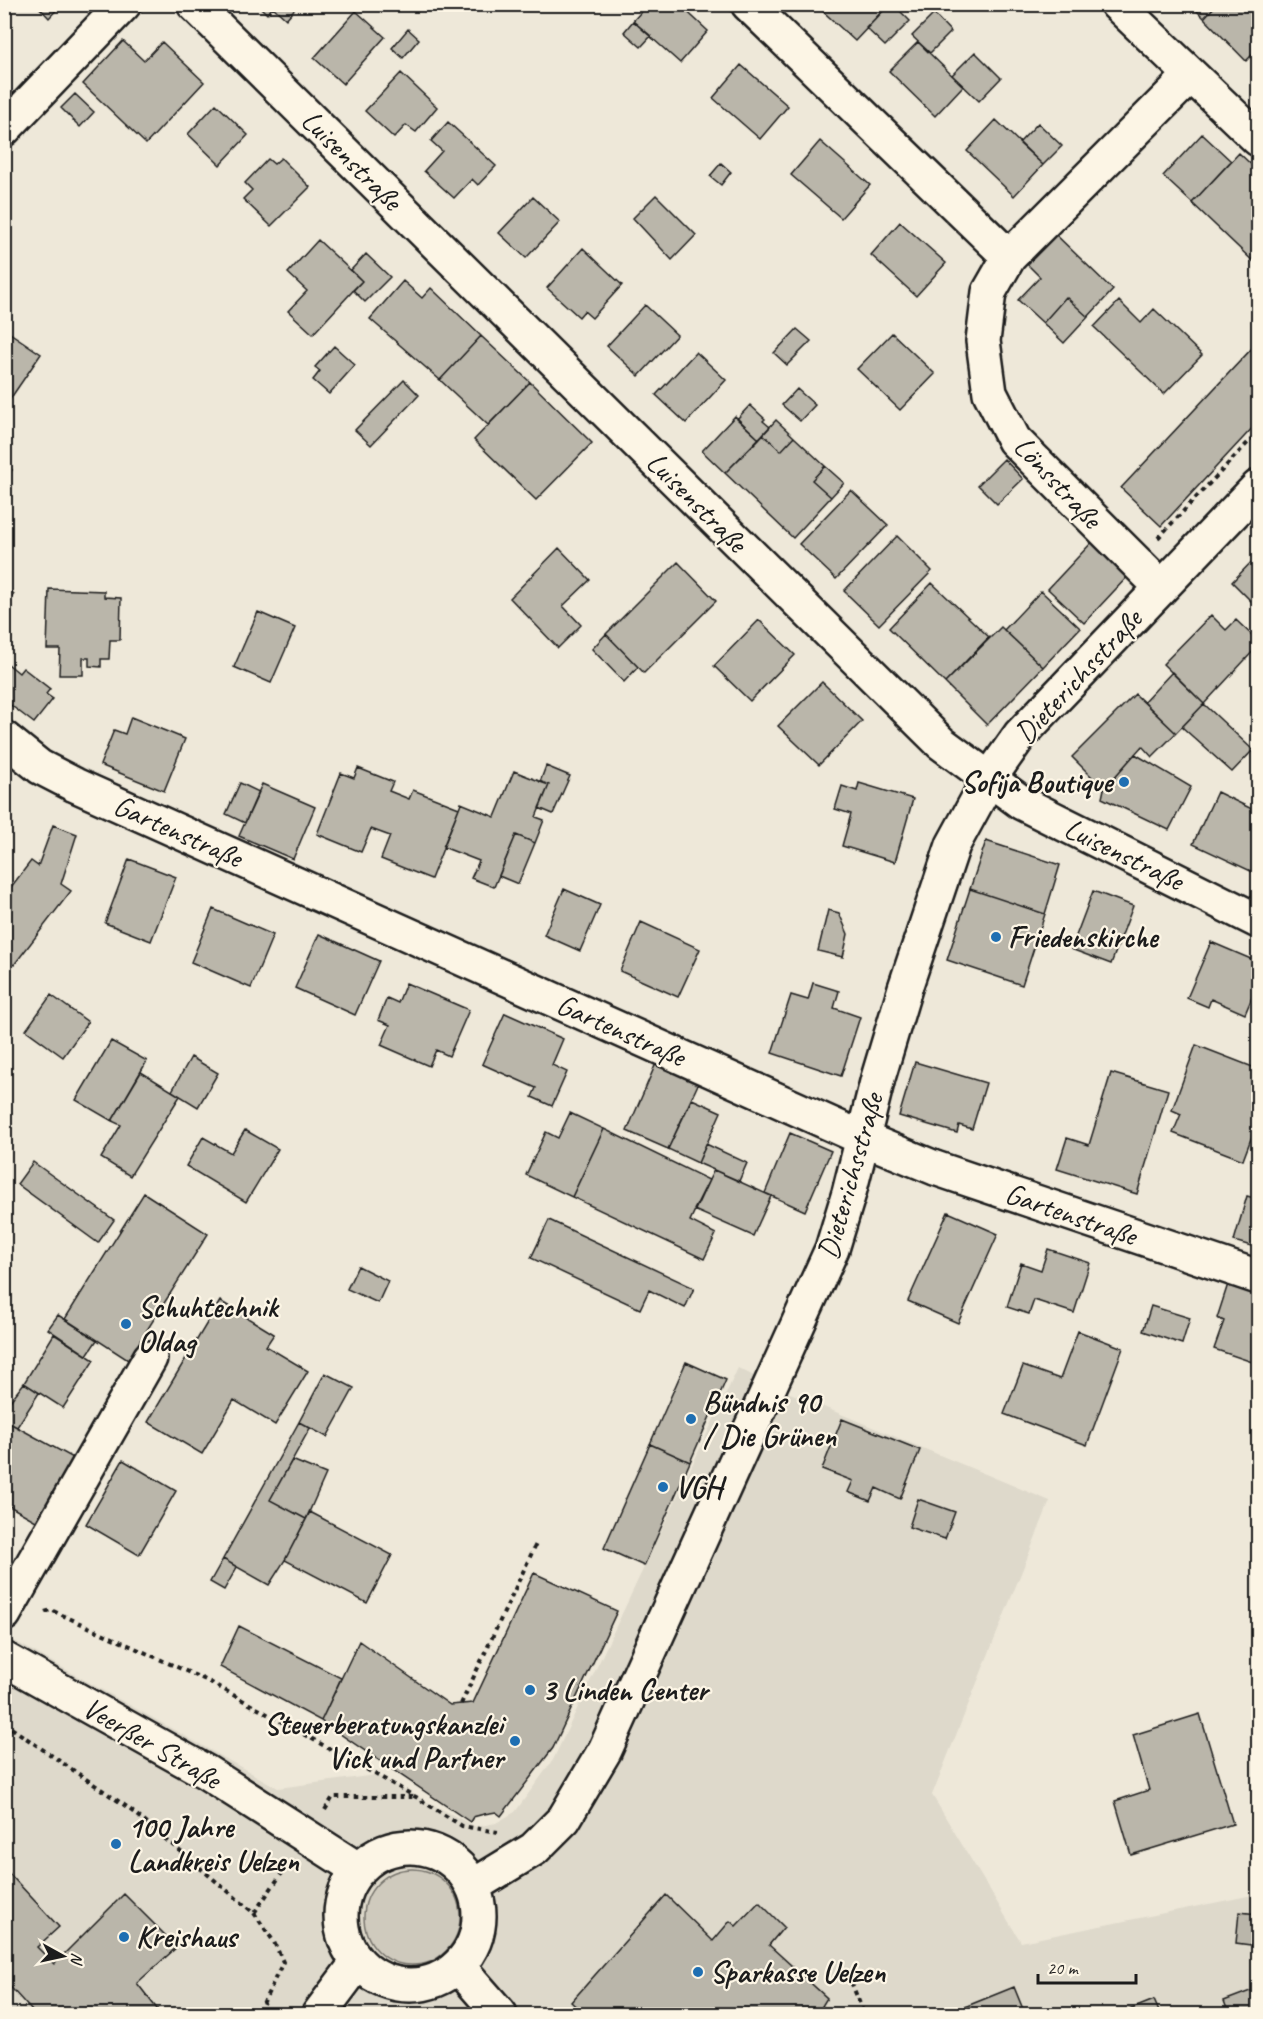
<svg xmlns="http://www.w3.org/2000/svg" width="1263" height="2019" font-family="Caveat,sans-serif">
<style>
.built{fill:#ded9cb}
.green{fill:#cfcabd;stroke:#76736c;stroke-width:1.5}
.building{fill:#bab6aa;stroke:#1c1c1c;stroke-width:1.5}
.lines{fill:none;stroke-linecap:round;stroke-linejoin:round}
.minor-casing{stroke:#1c1c1c;stroke-width:38}
.path{stroke:#1c1c1c;stroke-width:4;stroke-dasharray:4.5 4.5;stroke-linecap:butt}
.minor{stroke:#fcf5e5;stroke-width:33}
.poi-dot{fill:#1f6fb2;stroke:#fcf5e5;stroke-width:2}
.labels{text-anchor:middle;dominant-baseline:central;stroke-width:4.5;stroke-linejoin:round;paint-order:stroke}
.street-label{font-size:30px;fill:#1c1c1c;stroke:#fcf5e5}
.poi-label{font-size:30px;font-weight:bold;fill:#1c1c1c;stroke:#fcf5e5;text-anchor:start}
</style>
<rect width="100%" height="100%" fill="#eee8d9"/>
<filter id="ink" filterUnits="userSpaceOnUse"><feTurbulence type="fractalNoise" baseFrequency=".0167" numOctaves="2"/><feDisplacementMap in="SourceGraphic" scale="12" xChannelSelector="R" yChannelSelector="G"/><feConvolveMatrix kernelMatrix="1 2 1 2 8 2 1 2 1" color-interpolation-filters="sRGB"/></filter>
<g filter="url(#ink)">
<path class="built" d="M738,1368L778,1388L1050,1501L932,1795L1021,1942L1258,1894V2014H5L4,1635L278,1788L376,1775L476,1827L496,1823L515,1812L553,1760Z"/>
<path class="green" d="M364 1917a48 48 0 1 1 96 0a48 48 0 1 1-96 0Z"/>
<path class="building" d="M36,4H62L49,18Z
M257,4H299L286,19L273,7L267,14Z
M648,4H679L708,31L680,63L633,21Z
M815,4H882L886,8L855,41Z
M889,4H893L910,21L885,46L866,28Z
M1190,4H1217L1204,18Z
M1217,4H1258V49L1246,61L1204,18Z
M356,11L385,37L343,84L314,58Z
M934,14L951,32L930,53L912,36Z
M633,21L651,36L641,47L624,32Z
M408,29L419,39L403,58L392,48Z
M123,41L144,61L162,42L204,82L146,144L83,84Z
M918,42L963,86L935,116L889,71Z
M975,52L1001,78L979,101L952,75Z
M741,65L788,106L760,139L713,98Z
M401,73L437,107L416,132L406,125L394,138L365,111Z
M75,94L94,112L80,127L61,108Z
M216,104L248,135L220,165L188,134Z
M996,120L1043,165L1014,196L967,151Z
M448,122L496,166L478,185L472,179L454,198L424,171L442,151L431,141Z
M1038,123L1062,146L1043,165L1019,143Z
M1202,134L1231,161L1192,203L1163,176Z
M820,141L870,185L841,218L791,175Z
M1239,153L1258,171V266L1192,203Z
M281,158L310,187L271,226L243,199L252,190L245,183L268,159L274,164Z
M721,163L731,172L721,185L710,176Z
M656,195L696,235L672,260L633,218Z
M533,197L560,222L526,258L499,233Z
M900,222L946,263L916,296L871,255Z
M1051,230L1113,290L1088,317L1066,297L1043,323L1018,300L1040,277L1023,260Z
M318,240L362,281L313,334L288,311L307,291L288,273Z
M583,248L622,285L592,318L584,311L579,317L547,288Z
M366,254L390,277L365,302L353,290L362,281L351,270Z
M403,281L422,298L431,288L481,336L440,380L370,319Z
M1066,297L1088,317L1064,343L1043,323Z
M1119,301L1141,323L1154,309L1202,355L1164,394L1094,327Z
M645,305L677,335L639,376L607,346Z
M4,329L41,354L4,408Z
M797,329L811,341L787,365L774,353Z
M892,333L935,374L900,410L857,369Z
M481,336L530,382L488,425L440,380Z
M1258,342V422L1161,526L1121,488Z
M334,346L355,365L329,394L313,380L320,371L315,367Z
M696,352L726,380L686,423L656,395Z
M404,380L419,395L371,445L355,430Z
M530,382L592,443L536,500L474,440Z
M797,389L815,405L800,421L782,405Z
M750,405L765,419L763,421L770,427L759,439L737,419Z
M735,416L759,439L725,473L702,451Z
M776,420L794,437L781,451L763,434Z
M763,434L781,451L794,437L825,466L812,480L831,497L793,538L725,473Z
M1004,459L1023,479L997,504L978,485Z
M4,464L12,470L4,481Z
M825,466L844,483L831,497L812,480Z
M851,490L888,525L836,579L799,544Z
M897,536L932,571L879,625L844,591Z
M1093,541L1129,575L1084,623L1048,589Z
M559,548L590,580L563,606L581,625L558,648L510,598Z
M1258,555V601L1255,605L1232,582Z
M678,562L716,601L644,673L606,634Z
M932,583L989,637L945,683L889,628Z
M4,587L14,594L4,607Z
M49,589L104,591V597L121,598L120,640H110L109,659H101V667L89,666V658H83V675H59L60,649H47Z
M1041,591L1080,628L1043,667L1004,630Z
M258,612L295,628L271,683L234,667Z
M1211,615L1226,630L1236,620L1258,641V646L1204,704L1163,664Z
M759,620L795,655L750,701L714,666Z
M1001,627L1043,667L987,725L945,683Z
M606,634L638,667L624,682L592,649Z
M8,664L19,673L23,668L50,689L46,694L53,699L34,723L4,700V669Z
M1172,672L1204,704L1176,733L1144,702Z
M822,682L862,721L819,765L778,726Z
M1135,694L1176,733L1152,757L1142,746L1104,789L1072,757Z
M1204,704L1253,750L1232,772L1182,727Z
M131,717L185,739L164,791L100,765L114,730L125,734Z
M1135,754L1191,787L1169,830L1102,798L1104,789Z
M546,766L570,776L553,814L539,808L549,785L540,782Z
M358,768L393,782L389,791L409,799L413,790L459,808L431,879L381,859L390,836L371,829L361,852L317,834L341,773L354,778Z
M514,771L549,785L536,817L544,820L535,843L516,835L494,887L471,878L479,861L443,847L461,803L495,817Z
M240,783L259,792L245,823L226,814Z
M859,783L913,799L895,862L842,846L851,814L835,809L842,786L857,791Z
M262,784L315,807L293,859L239,836Z
M1217,792L1258,812V871L1257,874L1193,844Z
M53,825L77,834L61,884L71,891L14,965L4,958V896L31,861L38,866Z
M516,835L535,843L518,884L499,876Z
M986,841L1060,865L1045,914L970,889Z
M129,859L176,877L151,941L105,923Z
M564,889L600,905L580,951L544,935Z
M970,889L1045,914L1022,985L947,960Z
M1093,891L1133,906L1111,964L1071,949Z
M213,909L273,935L251,988L191,962Z
M828,910L839,913L848,934L843,957L818,951Z
M641,922L700,949L678,997L620,971Z
M319,934L379,961L355,1015L295,988Z
M1211,942L1258,962V983L1245,1014L1211,999L1208,1007L1187,998Z
M406,983L469,1010L449,1056L436,1050L429,1066L381,1045L390,1025L378,1020L387,998L398,1003Z
M813,983L839,991L834,1008L860,1017L841,1076L772,1053L791,995L808,1000Z
M51,995L88,1022L63,1057L26,1030Z
M505,1013L563,1039L552,1065L567,1072L552,1106L532,1097L536,1088L482,1064Z
M111,1041L147,1061L112,1121L76,1100Z
M1196,1045L1258,1069V1120L1243,1160L1173,1133L1181,1114L1172,1110Z
M191,1057L218,1073L198,1107L172,1091Z
M657,1061L700,1080L668,1149L627,1131Z
M915,1062L986,1083L972,1129L959,1125L957,1133L899,1116Z
M141,1072L180,1096L130,1176L101,1158L121,1125L112,1121Z
M1111,1073L1168,1090L1137,1194L1057,1169L1067,1138L1089,1145Z
M692,1099L721,1112L698,1163L668,1149Z
M570,1113L604,1129L572,1197L526,1175L546,1132L558,1138Z
M604,1129L709,1180L690,1221L716,1234L704,1259L572,1197Z
M245,1130L278,1149L246,1202L186,1166L203,1137L231,1153Z
M790,1133L831,1151L805,1211L765,1193Z
M706,1144L747,1163L739,1181L698,1163Z
M33,1162L114,1220L98,1243L17,1184Z
M714,1170L771,1196L753,1236L694,1210Z
M144,1193L208,1234L128,1360L65,1319Z
M1247,1196L1258,1199V1248L1234,1241Z
M948,1212L998,1234L958,1323L908,1301Z
M549,1220L694,1288L685,1308L649,1290L640,1309L531,1258Z
M1048,1249L1090,1263L1074,1313L1034,1300L1029,1314L1007,1307L1021,1263L1041,1270Z
M358,1266L388,1281L378,1303L347,1289Z
M1228,1284L1258,1295V1364L1214,1349L1224,1321L1217,1318Z
M220,1301L274,1334L266,1346L308,1371L275,1425L234,1400L202,1454L148,1422Z
M1151,1306L1190,1318L1182,1344L1143,1331Z
M58,1315L97,1340L87,1355L48,1329Z
M1078,1331L1123,1348L1087,1445L1004,1414L1023,1366L1060,1379Z
M54,1334L94,1360L63,1408L24,1383Z
M686,1362L726,1380L690,1462L650,1444Z
M325,1373L354,1388L327,1437L299,1422Z
M24,1383L39,1393L17,1427L4,1420V1409Z
M842,1419L920,1450L900,1499L876,1488L870,1501L848,1492L853,1481L822,1469Z
M4,1420L79,1461L43,1525L4,1503Z
M299,1422L310,1428L270,1500L306,1519L285,1560L269,1585L223,1559Z
M650,1444L690,1462L644,1566L604,1548Z
M123,1460L176,1491L139,1555L86,1524Z
M292,1460L326,1474L306,1519L270,1500Z
M918,1499L955,1512L945,1539L909,1527Z
M310,1512L392,1555L367,1603L285,1560Z
M223,1559L237,1567L224,1590L210,1582Z
M534,1573L617,1611L553,1748L501,1816L496,1812L484,1814L473,1817L470,1822L321,1721L359,1641L450,1705L473,1703Z
M239,1626L341,1678L321,1721L220,1667Z
M1200,1714L1233,1824L1131,1855L1115,1801L1149,1790L1133,1735Z
M4,1868L59,1927L37,1947L54,1964L124,1894L177,1947L137,1983L161,2014H30L33,2012L4,1980Z
M666,1895L713,1941L730,1921L736,1926L759,1902L784,1927L769,1945L827,1998L822,2006L832,2014H584L571,2002Z
M1239,1912L1258,1914V1946L1236,1943Z
M1014,1987L1025,2014H965L962,2008Z
M1258,1988V2014H1229L1224,2001Z
M1154,2000L1160,2014H1119Z"/>
<g class="lines">
<defs>
<path id="minor" d="M194,4L941,743L1022,803L1258,921
M748,4L1009,257
M1117,4L1258,139
M4,129L124,4
M1161,587L1014,440L990,393L983,341L989,292L1009,257L1190,76
M4,738L40,767L75,785L862,1138L935,1168L1258,1277
M4,1614L150,1358
M4,1659L206,1772L359,1870
M341 1916a69 69 0 1 1 138 0a69 69 0 1 1-138 0Z
M473,1886L534,1849L564,1819L605,1750L832,1249L849,1193L878,1078L905,988L953,845L989,779L1020,735L1258,487
M458,1966L500,2014
M319,2014L358,1962"/>
</defs>
<use href="#minor" class="minor-casing"/>
<path class="path" d="M1158,538L1258,432
M45,1612L51,1610L210,1682L416,1797L462,1826L498,1832
M461,1704L536,1544
M4,1723L127,1807L254,1913L289,1863
M325,1810L333,1797H416
M254,1913L274,1942L283,1962L258,2014
M848,1974L864,2014"/>
<use href="#minor" class="minor"/>
</g>
</g>
<g class="poi-dot">
<circle cx="1124" cy="782" r="6"/>
<circle cx="996" cy="937" r="6"/>
<circle cx="126" cy="1324" r="6"/>
<circle cx="691" cy="1419" r="6"/>
<circle cx="663" cy="1487" r="6"/>
<circle cx="530" cy="1690" r="6"/>
<circle cx="515" cy="1741" r="6"/>
<circle cx="116" cy="1844" r="6"/>
<circle cx="124" cy="1937" r="6"/>
<circle cx="698" cy="1972" r="6"/>
</g>
<g class="labels">
<g class="street-label">
<text transform="translate(352 160) rotate(45)">Luisenstraße</text>
<text transform="translate(1058 482) rotate(47)">Lönsstraße</text>
<text transform="translate(697 502) rotate(45)">Luisenstraße</text>
<text transform="translate(1078 676) rotate(-47)">Dieterichsstraße</text>
<text transform="translate(178 831) rotate(24)">Gartenstraße</text>
<text transform="translate(1124 854) rotate(26)">Luisenstraße</text>
<text transform="translate(621 1030) rotate(24)">Gartenstraße</text>
<text transform="translate(850 1176) rotate(-74)">Dieterichsstraße</text>
<text transform="translate(1071 1214) rotate(19)">Gartenstraße</text>
<text transform="translate(152 1743) rotate(30)">Veerßer Straße</text>
</g>
<g class="poi-label">
<text x="1112" y="782" text-anchor="end">Sofija Boutique</text>
<text x="1008" y="937">Friedenskirche</text>
<text x="138" y="1307">Schuhtechnik<tspan x="138" dy="34">Oldag</tspan></text>
<text x="703" y="1402">Bündnis 90<tspan x="703" dy="34">/ Die Grünen</tspan></text>
<text x="675" y="1487">VGH</text>
<text x="542" y="1690">3 Linden Center</text>
<text x="503" y="1724" text-anchor="end">Steuerberatungskanzlei<tspan x="503" dy="34">Vick und Partner</tspan></text>
<text x="128" y="1827">100 Jahre<tspan x="128" dy="34">Landkreis Uelzen</tspan></text>
<text x="136" y="1937">Kreishaus</text>
<text x="710" y="1972">Sparkasse Uelzen</text>
</g>
</g>
<rect width="1263" height="2019" fill="none" stroke="#fcf5e5" stroke-width="24"/>
<rect x="12" y="12" width="1239" height="1995" fill="none" stroke="#1c1c1c" stroke-width="2" filter="url(#ink)"/>
<g transform="translate(63 1956) rotate(98)" stroke="#fcf5e5" stroke-width="4.5" paint-order="stroke">
<path d="M0-4.5L10 22L0 15L-10 22Z" fill="#1c1c1c"/>
<text y="-9" font-size="16" font-weight="bold" text-anchor="middle" fill="#1c1c1c">N</text>
</g>
<path d="M1038 1974v9h98v-9" fill="none" stroke="#1c1c1c" stroke-width="3"/>
<text x="1047" y="1974" font-size="18" fill="#1c1c1c" stroke="#fcf5e5" stroke-width="4.5" paint-order="stroke">20 m</text>
</svg>
